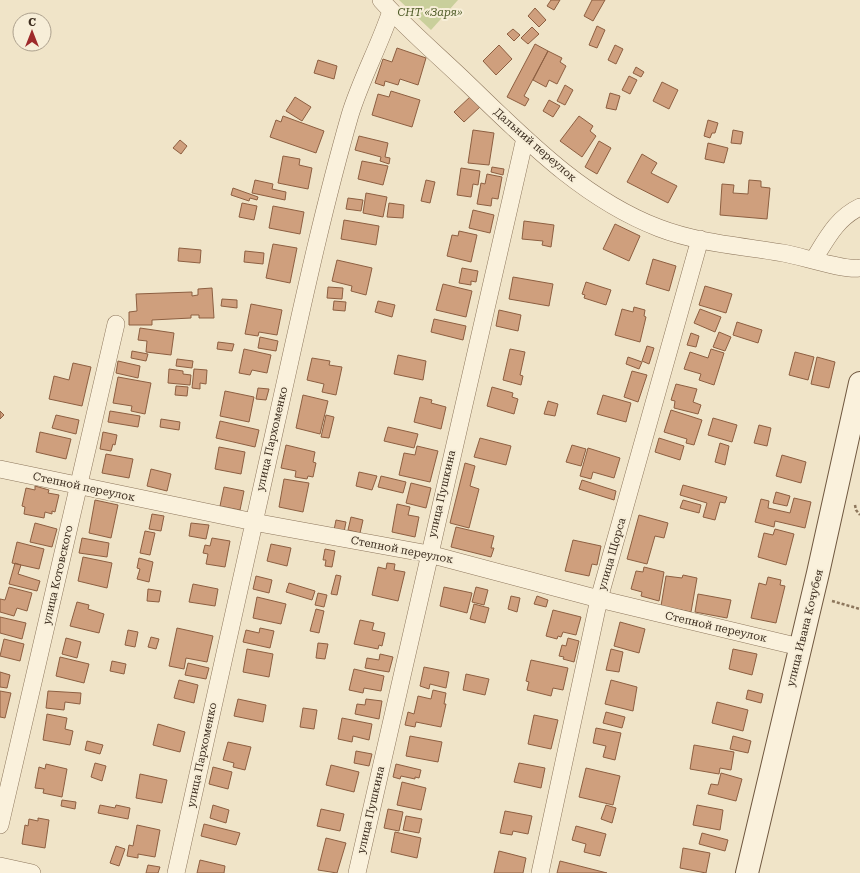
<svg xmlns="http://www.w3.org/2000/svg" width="860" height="873" font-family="'Roboto Serif',serif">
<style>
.green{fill:#c9cf9b}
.building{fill:#cf9f7d;stroke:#8d5f41}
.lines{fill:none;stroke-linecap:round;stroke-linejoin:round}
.street-casing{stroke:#8d765c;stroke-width:18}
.secondary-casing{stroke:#6f573f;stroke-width:24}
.path{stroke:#8d765c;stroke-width:2.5;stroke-dasharray:3 2;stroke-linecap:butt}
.street{stroke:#faf1dc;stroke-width:17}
.secondary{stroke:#faf1dc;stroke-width:22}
.labels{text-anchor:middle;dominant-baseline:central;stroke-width:4;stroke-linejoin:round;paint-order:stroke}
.park-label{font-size:11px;font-style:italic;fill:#4d5a26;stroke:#f7eed8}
.street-label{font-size:11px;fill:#3d2e20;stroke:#f7eed8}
</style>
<rect width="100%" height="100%" fill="#f0e4c8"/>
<path class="green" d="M399,0H458L431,30Z"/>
<path class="building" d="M551,0H560L554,10L547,6Z
M592,0H605L593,21L584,16Z
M535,8L546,20L539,27L528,16Z
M597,26L605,30L597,48L589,45Z
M532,27L539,34L528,44L521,38Z
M513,29L520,35L514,41L507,34Z
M535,44L548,51L524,96L529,99L525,106L507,97Z
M499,45L512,59L496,75L483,61Z
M615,45L623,49L616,64L608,60Z
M397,48L426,58L418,85L400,79L398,85L385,81L384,86L375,83L383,59L392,62Z
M548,51L562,58L560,62L566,66L557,84L549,80L546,87L533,80Z
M318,60L337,66L334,79L314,73Z
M636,67L644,72L641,77L633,73Z
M629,76L637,80L630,94L622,90Z
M662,82L678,90L669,109L653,101Z
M565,85L573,90L565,105L557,101Z
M391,91L420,100L412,127L372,115L378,94L389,97Z
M610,93L620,96L616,110L606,108Z
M471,96L481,106L464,122L454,112Z
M295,97L311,107L302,121L286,111Z
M549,100L560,106L553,117L543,111Z
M283,116L324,131L316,153L270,137L276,120L281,122Z
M579,116L593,126L590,131L596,136L582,157L560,141Z
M708,120L718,123L715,133H712L710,138L704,136Z
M473,130L494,133L489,165L468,163Z
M733,130L743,132L741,144L731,143Z
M359,136L388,143L385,157L390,158L389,164L380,161L381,157L355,150Z
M180,140L187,146L181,154L173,148Z
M599,141L611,148L597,174L585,167Z
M708,143L728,148L724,163L705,159Z
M642,154L657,163L651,173L677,186L668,203L627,182Z
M283,156L300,159L299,165L312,168L308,189L278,183Z
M362,161L388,166L383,185L358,179Z
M492,167L504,169L503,175L491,172Z
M461,168L480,171L478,185L473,184L471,197L457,195Z
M487,174L502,177L498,199L492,198L491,206L477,204L481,183L485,184Z
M255,180L273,184L272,189L286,192L285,200L252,193Z
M426,180L435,182L430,203L421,201Z
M749,180L761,181V187L770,188L767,219L720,215L722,184L734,185L733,193L748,194Z
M233,188L258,197L257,200L250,198L249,201L231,195Z
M366,193L387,197L383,217L363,213Z
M348,198L363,200L361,211L346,209Z
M242,203L257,206L254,220L239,217Z
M389,203L404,205L403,218L387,217Z
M273,206L304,212L300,234L269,228Z
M473,210L494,215L490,233L469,228Z
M344,220L379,226L376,245L341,239Z
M524,221L554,225L551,247L542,245L543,241L522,239Z
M615,224L640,236L629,261L603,249Z
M459,231L477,235L471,262L447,256L452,235L458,236Z
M273,244L297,248L290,283L266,278Z
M179,248L201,250L200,263L178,261Z
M245,251L264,253L263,264L244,262Z
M653,259L676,266L669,291L646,284Z
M337,260L372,268L366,295L351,291L352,286L332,281Z
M462,268L478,271L476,282L471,281V285L459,283Z
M513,277L553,284L549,306L509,299Z
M586,282L611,290L606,305L584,298L585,295L582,294Z
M443,284L472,291L466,317L436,310Z
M705,286L732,294L726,313L699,305Z
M328,287L343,288L342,299L327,298Z
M212,288L214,318H199V315H191V318L152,320V325H129V312L137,311L136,294L192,292V296L198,295V289Z
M222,299L237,300V308L221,306Z
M334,301L346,302L345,311L333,310Z
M378,301L395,305L392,317L375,312Z
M251,304L282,310L277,335L259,332L258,336L245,334Z
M634,307L645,310L644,316L646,317L640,342L615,335L622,309L633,312Z
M700,309L721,317L715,332L694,323Z
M499,310L521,315L518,331L496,326Z
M434,319L466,326L463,340L431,332Z
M737,322L762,330L758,343L733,335Z
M140,328L174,333L171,355L146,352L147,341L138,340Z
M719,332L731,337L725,351L713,347Z
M691,333L699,336L696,347L687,345Z
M260,337L278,341L276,351L258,348Z
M218,342L234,344L232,351L217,349Z
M647,346L654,348L649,364L642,361Z
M244,349L271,355L267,373L252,370L250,375L239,373Z
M510,349L525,352L520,375L523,376L521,385L503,380Z
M711,349L724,353L714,385L699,380L701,374L684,369L690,352L708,358Z
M132,351L148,354L146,361L131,358Z
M795,352L814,357L808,380L789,375Z
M398,355L426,361L423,380L394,374Z
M628,357L642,362L639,369L626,364Z
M817,357L835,362L829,388L811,384Z
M312,358L330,361L329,365L342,367L336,395L322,392L324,384L307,380Z
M177,359L193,361L192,368L176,366Z
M118,361L140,366L138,378L116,373Z
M73,363L91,367L82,406L49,399L54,376L69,380Z
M169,369L183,371V374L191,375L190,385L168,383Z
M194,369L207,370L206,384L200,383V389L192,388Z
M632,371L647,375L638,402L624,397Z
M118,377L151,383L145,414L131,411L132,406L113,403Z
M676,384L697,389L693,402L701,405L698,414L674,408L675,401L671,400Z
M176,386L188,387L187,396L175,395Z
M492,387L513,393L512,397L518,399L514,414L487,406Z
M258,388L269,389L266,400L256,399Z
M225,391L254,397L249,422L220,416Z
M303,395L328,401L320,434L296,428Z
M603,395L631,403L626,422L597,414Z
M420,397L432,400L431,403L446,407L441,429L414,422Z
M548,401L558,404L555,416L544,414Z
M671,410L702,420L694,445L686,443L687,439L664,432Z
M0,411L4,415L0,419Z
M110,411L140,416L138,427L108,422Z
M56,415L79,420L76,434L52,428Z
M326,415L334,417L329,438L321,437Z
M713,418L737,425L732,442L708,435Z
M161,419L180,422L179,430L160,427Z
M220,421L259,430L255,447L216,438Z
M759,425L771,428L767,446L754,443Z
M388,427L418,434L414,448L384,441Z
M40,432L71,439L66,459L36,452Z
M103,432L117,435L115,445L113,444L111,451L100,449Z
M480,438L511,446L506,465L474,457Z
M659,438L684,446L680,460L655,452Z
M720,443L729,446L725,465L715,462Z
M286,445L315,452L313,462L316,463L313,477L308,476L307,479L295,477L296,471L281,468Z
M572,445L586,449L581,466L566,462Z
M417,446L438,451L430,482L399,475L404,453L415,455Z
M219,447L245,452L241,474L215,469Z
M588,448L620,458L614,478L593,472L591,479L580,476Z
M106,454L133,459L129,478L102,473Z
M782,455L806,462L801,483L776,476Z
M465,463L475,466L470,486L479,489L469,528L450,523Z
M151,469L171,474L167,491L147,486Z
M359,472L377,476L372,490L356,486Z
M381,476L406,482L403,493L378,487Z
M284,479L309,483L303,512L279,507Z
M582,480L616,491L614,500L579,489Z
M411,483L431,488L426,508L406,503Z
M683,485L727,497L725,503L720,502L715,520L703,517L707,503L680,495Z
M35,486L49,490L48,493L59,495L55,512L52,511V514L45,512L44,518L24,514L25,507L22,506L26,488L35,490Z
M224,487L244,491L240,510L220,506Z
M776,492L790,496L787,506L773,503Z
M794,498L811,502L805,528L775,521L774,527L755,522L761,499L769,501L768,508L790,513Z
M95,500L118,505L111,538L89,533Z
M683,500L701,505L699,513L680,508Z
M397,504L410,507L408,515L419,517L415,537L392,532Z
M152,514L164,516L161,531L149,529Z
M639,515L668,523L664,538L655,536L647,564L627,559Z
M351,517L363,520L360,533L348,530Z
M336,520L346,522L344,532L334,530Z
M35,523L57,529L52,547L30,542Z
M191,523L209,525L206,539L189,536Z
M456,527L494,536L491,548H494L491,557L451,547Z
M775,529L794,534L786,565L758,557L764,533L773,535Z
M145,531L155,533L150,555L140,553Z
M82,538L109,543L107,557L79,553Z
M212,538L230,541L225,567L206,564L208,554L203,553L205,545L210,546Z
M573,540L601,546L597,565L592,564L589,576L565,571Z
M17,542L44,549L39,569L12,563Z
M271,544L291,548L287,566L267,561Z
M325,549L335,551L332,567L325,566L326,560H323Z
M83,557L112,563L107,588L78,581Z
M139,558L153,562L149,582L137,579L140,569L137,568Z
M15,563L21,565L18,574L40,581L37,591L9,584Z
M387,563L395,564L394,570L405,572L398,601L372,595L378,567L386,569Z
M644,567L664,572L659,601L641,596L642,592L631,589L636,571L643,572Z
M336,575L341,576L337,595L331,594Z
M683,575L697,578L691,612L661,606L666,576L682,578Z
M256,576L272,580L269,593L253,589Z
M768,577L781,580L780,585L785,586L776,623L751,618L759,583L766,585Z
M289,583L315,591L312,600L286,592Z
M193,584L218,589L215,606L189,602Z
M9,587L32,593L27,611L17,608L14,616L0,612V599L5,600Z
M444,587L472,593L467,613L440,606Z
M476,587L488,590L484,605L472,602Z
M148,589L161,591L159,602L147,601Z
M318,593L327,595L324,607L315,605Z
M698,594L731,600L727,618L695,612Z
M511,596L520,598L517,612L508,609Z
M537,596L548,600L546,607L534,604Z
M257,597L286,604L281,624L253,618Z
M77,602L89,605L88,609L104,614L99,633L70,626Z
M474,604L489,608L485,623L470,619Z
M316,609L324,611L319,633L310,631Z
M553,610L581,617L576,635L563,632L561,637L558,636L557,639L546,636Z
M0,617L26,623L22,639L0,633Z
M360,620L374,623L372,630L385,633L382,646L379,645L378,649L354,644Z
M620,622L645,629L639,653L614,646Z
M177,628L213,636L207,662L186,658L184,669L169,666Z
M260,628L274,631L270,648L243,642L246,630L259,633Z
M128,630L138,632L135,647L125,645Z
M151,637L159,639L156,649L148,647Z
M66,638L81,642L77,658L62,654Z
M568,638L579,641L574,662L563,659L564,657L559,656L562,645L566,646Z
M4,639L24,644L20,661L0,656Z
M318,643L328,644L325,659L316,658Z
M247,649L273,654L269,677L243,672Z
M611,649L623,652L619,672L606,670Z
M733,649L757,654L752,675L729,669Z
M380,654L393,657L389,672L365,668L367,658L379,660Z
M60,657L89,664L84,683L56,676Z
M531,660L568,668L563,690L553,688L551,696L527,690L529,682L526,681Z
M112,661L126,664L124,674L110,671Z
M188,663L209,668L206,679L185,675Z
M424,667L449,672L446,688L430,684L429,689L420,686Z
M354,669L384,676L381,691L364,688L363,693L349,690Z
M0,672L10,675L7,688L0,687Z
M466,674L489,679L485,695L463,690Z
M179,680L198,685L194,703L174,698Z
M611,680L637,687L633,711L605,704Z
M433,690L446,693L444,704H446L441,727L416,722L415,727L405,725L408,712L414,714L418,696L431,699Z
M748,690L763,694L761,703L746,699Z
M0,691L11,693L5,718L0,717Z
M48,691L81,693L80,704L65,702L64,710L46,708Z
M238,699L266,705L263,722L234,716Z
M366,699L382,701L379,719L355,714L357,704L365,705Z
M717,702L748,710L743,731L712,723Z
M303,708L317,710L314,729L300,727Z
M606,712L625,717L622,728L603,723Z
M47,714L67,718L65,729L73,731L70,745L43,740Z
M534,715L558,720L551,749L528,744Z
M342,718L372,724L369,740L353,736L352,742L338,739Z
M158,724L185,732L180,752L153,745Z
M596,728L621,733L615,760L603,757L606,746L593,743Z
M410,736L442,742L438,762L406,756Z
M733,736L751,741L748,753L730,749Z
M87,741L103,745L100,754L85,750Z
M228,742L251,747L245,770L233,767L234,763L223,760Z
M694,745L734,752L731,770L720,768L719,774L690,769Z
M356,751L372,754L369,766L354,763Z
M95,763L106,766L102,781L91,777Z
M519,763L545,768L541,788L514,782Z
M46,764L67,769L62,797L43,793L44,789L35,788L39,767L45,769Z
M396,764L421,770L419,778L415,777V779L401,776L400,779L393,777Z
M331,765L359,772L354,792L326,785Z
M213,767L232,772L228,789L209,784Z
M586,768L620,776L613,805L579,797Z
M721,773L742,779L736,801L708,794L711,784L718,785Z
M140,774L167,780L162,803L136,798Z
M402,782L426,788L421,810L397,805Z
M62,800L76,802L75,809L61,806Z
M100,805L115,808L116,805L130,808L128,819L98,813Z
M213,805L229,810L226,823L210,818Z
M606,805L616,808L612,823L601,819Z
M697,805L723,810L720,830L693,825Z
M321,809L344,814L340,831L317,826Z
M388,809L403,812L399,831L384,828Z
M505,811L532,816L528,834L513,831L512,835L500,833Z
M406,816L422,819L419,833L403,830Z
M38,818L49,820L45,848L22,844L25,825L28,826L29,819L38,821Z
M204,824L240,833L236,845L201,836Z
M137,825L160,830L155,857L138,854V858L127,856L129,845L133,846Z
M576,826L606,834L600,856L584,852L586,844L572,840Z
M395,832L421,838L417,858L391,852Z
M702,833L728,840L725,851L699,844Z
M326,838L346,843L337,873L318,870Z
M116,846L125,849L119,866L110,863Z
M683,848L710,853L706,873L680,868Z
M499,851L526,858L523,873H494Z
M200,860L225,866L224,873H197Z
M560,861L607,873H557Z
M148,865L160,867L158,873H146Z"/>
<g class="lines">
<defs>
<path id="street" d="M381,0C408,30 439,56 468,84C525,139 583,199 659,228C698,243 742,246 783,253C801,256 845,271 860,268
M814,259C827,238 837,218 860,207
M0,469L254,522L429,554L599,599L800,647
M0,825L116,324
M0,866L32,873
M176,873C209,723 242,573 276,424C299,321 321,216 350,115C361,79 379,47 391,11
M357,873L525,138
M540,873L599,599L700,239"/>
<path id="secondary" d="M747,873L818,573L860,383"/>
</defs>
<use href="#street" class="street-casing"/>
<use href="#secondary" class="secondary-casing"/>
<path class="path" d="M855,505L856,510L860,515
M832,601L860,609"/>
<use href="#street" class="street"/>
<use href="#secondary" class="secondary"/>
</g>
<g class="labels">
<g class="park-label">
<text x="430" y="12">СНТ «Заря»</text>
</g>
<g class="street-label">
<text transform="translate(535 145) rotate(41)">Дальний переулок</text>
<text transform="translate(272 439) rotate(-77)">улица Пархоменко</text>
<text transform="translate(84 487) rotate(12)">Степной переулок</text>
<text transform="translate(442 494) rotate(-77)">улица Пушкина</text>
<text transform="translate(402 550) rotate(11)">Степной переулок</text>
<text transform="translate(612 554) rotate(-74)">улица Щорса</text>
<text transform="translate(58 575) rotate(-77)">улица Котовского</text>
<text transform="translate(716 627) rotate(13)">Степной переулок</text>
<text transform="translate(805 628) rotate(-76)">улица Ивана Кочубея</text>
<text transform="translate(202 755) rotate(-78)">улица Пархоменко</text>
<text transform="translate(371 810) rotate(-77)">улица Пушкина</text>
</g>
</g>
<g transform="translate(32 32)"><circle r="19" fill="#f7eed8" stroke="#ada18e"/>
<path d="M0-3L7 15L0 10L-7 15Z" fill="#9e2a2b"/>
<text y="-6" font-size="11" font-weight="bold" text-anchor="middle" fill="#3d2e20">С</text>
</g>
</svg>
